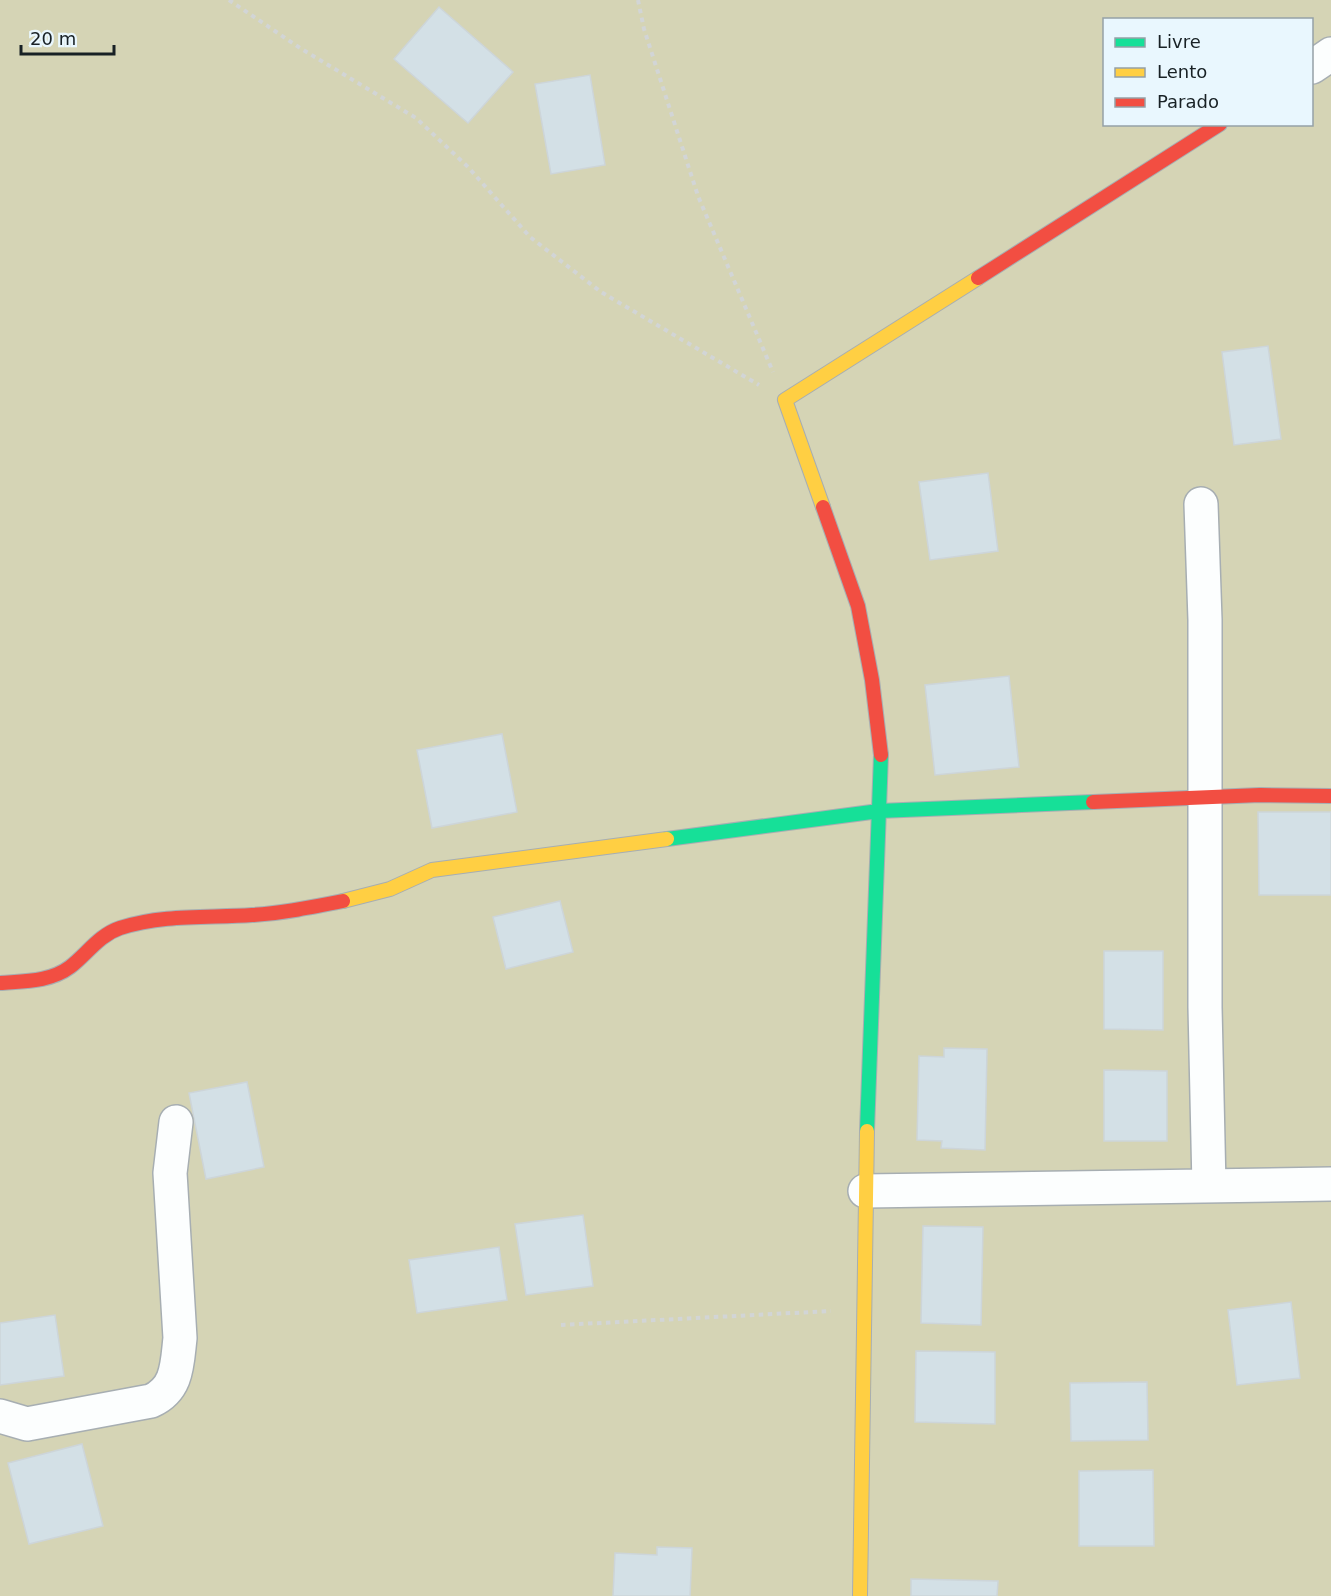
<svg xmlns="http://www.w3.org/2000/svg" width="1331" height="1596" font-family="'DejaVu Sans',sans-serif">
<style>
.forest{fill:#d5d4b5;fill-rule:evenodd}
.building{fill:#d3e0e6;stroke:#cdd5d9;stroke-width:1.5}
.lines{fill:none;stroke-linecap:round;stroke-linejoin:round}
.street-casing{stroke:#a7aeb2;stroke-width:36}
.fast-casing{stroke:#a7aeb2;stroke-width:16}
.slow-casing{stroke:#a7aeb2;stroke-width:16}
.jam-casing{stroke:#a7aeb2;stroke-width:16}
.path{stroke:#d2d5d6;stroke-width:4;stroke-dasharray:4.5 4.5;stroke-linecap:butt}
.street{stroke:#fcfefe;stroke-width:33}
.fast{stroke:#16e098;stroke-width:14}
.slow{stroke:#ffcf43;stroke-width:14}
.jam{stroke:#f24e42;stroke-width:14}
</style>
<rect width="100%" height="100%" fill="#eef6f9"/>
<path class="forest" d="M0,0H1331V1596H0ZM1104,20H1312V124H1104Z"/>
<path class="building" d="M439,7L513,72L468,123L394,59Z
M590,75L605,165L551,174L535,84Z
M1268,346L1281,439L1234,445L1222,352Z
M988,473L998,551L930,560L919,482Z
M1009,676L1019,767L935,775L925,685Z
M502,734L517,812L432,828L417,750Z
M1258,812H1331V895H1259Z
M560,901L573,952L506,969L493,917Z
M1104,951H1163V1030L1104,1029Z
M944,1048L987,1049L985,1150L941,1148L942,1141L917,1140L919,1056L944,1057Z
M1104,1070L1167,1071V1141H1104Z
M247,1082L264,1167L206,1179L189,1093Z
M583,1215L593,1286L526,1295L515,1224Z
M923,1226L983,1227L981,1325L921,1323Z
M499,1247L507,1300L417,1313L409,1260Z
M1291,1302L1300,1378L1237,1385L1228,1310Z
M55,1315L64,1376L0,1385V1323Z
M916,1351L995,1352V1424L915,1422Z
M1147,1382L1148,1440L1071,1441L1070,1383Z
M82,1444L103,1526L29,1544L8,1463Z
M1153,1470L1154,1546H1079V1471Z
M657,1547L692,1548L690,1596H613L615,1553L657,1555Z
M911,1579L998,1581L997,1596H911Z"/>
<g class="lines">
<defs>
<path id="street" d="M1312,67L1331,54
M1201,504L1205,620V1007L1209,1186
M865,1191L1331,1184
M0,1416L27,1424L151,1401C178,1389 177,1364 180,1338L170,1173L176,1122"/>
<path id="fast" d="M667,839L879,811L1093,802
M867,1131L881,755"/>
<path id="slow" d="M823,507L785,400L978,278
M343,901L390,889L432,870L667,839
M860,1596L867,1131"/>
<path id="jam" d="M978,278L1220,124
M823,507L858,606L872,680L881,755
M1093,802L1260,795L1331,796
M0,983C24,981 50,982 70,967C87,954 99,935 120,928C163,914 209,918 252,915C283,913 313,907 343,901"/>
</defs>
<use href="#street" class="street-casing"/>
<use href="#fast" class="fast-casing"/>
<use href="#slow" class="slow-casing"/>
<use href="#jam" class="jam-casing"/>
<path class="path" d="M229,0L300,48L416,118L468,167L530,237L601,292L759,385
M638,0L644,29L698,196L773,372
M561,1325L831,1311"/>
<use href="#street" class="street"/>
<use href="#fast" class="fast"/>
<use href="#slow" class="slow"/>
<use href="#jam" class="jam"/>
</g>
<rect x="1103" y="18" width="210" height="108" fill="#e9f7fe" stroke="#95a1a7" stroke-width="1.5"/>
<rect x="1115" y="38" width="30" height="9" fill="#16e098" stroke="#95a1a7" stroke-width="1.5"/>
<text x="1157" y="48" font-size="18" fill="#182125">Livre</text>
<rect x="1115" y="68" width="30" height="9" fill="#ffcf43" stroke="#95a1a7" stroke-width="1.5"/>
<text x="1157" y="78" font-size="18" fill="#182125">Lento</text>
<rect x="1115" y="98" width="30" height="9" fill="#f24e42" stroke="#95a1a7" stroke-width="1.5"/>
<text x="1157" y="108" font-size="18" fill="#182125">Parado</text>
<path d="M21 45v9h93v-9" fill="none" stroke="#182125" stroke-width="3"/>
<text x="30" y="45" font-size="18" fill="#182125" stroke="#e9f7fe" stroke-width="4.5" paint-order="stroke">20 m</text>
</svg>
